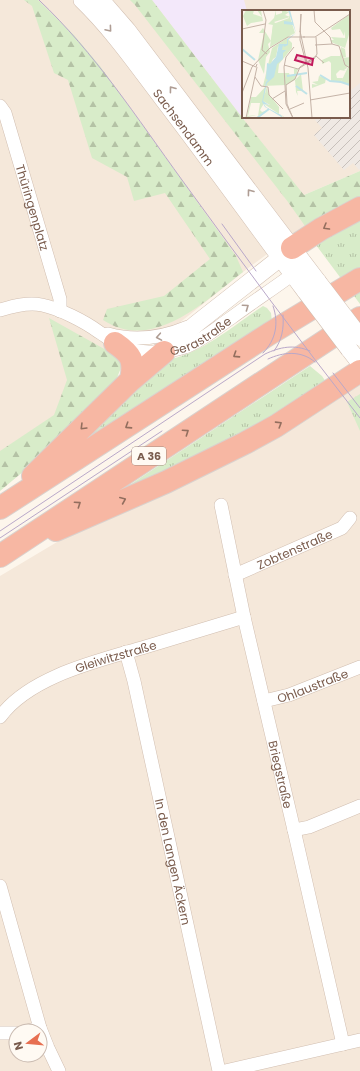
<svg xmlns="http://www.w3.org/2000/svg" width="360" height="1071" font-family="Poppins,sans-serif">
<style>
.residential{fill:#f5e8da;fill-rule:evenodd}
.industrial{fill:url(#industrial-furrows)}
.education{fill:#f3e8fa}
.grass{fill:url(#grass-tufts)}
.forest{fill:url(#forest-firs)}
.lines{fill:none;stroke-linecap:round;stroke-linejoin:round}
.minor-casing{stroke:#d1beb0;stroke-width:14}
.tertiary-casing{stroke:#d1beb0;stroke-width:18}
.motorway-casing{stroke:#dad1cd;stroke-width:24}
.minor{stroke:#fff;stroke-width:13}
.tertiary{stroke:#fff;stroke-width:17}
.motorway{stroke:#f7b7a3;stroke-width:22}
.tram{stroke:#b9a8c9;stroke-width:1}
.tertiary-bridge-casing{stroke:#d1beb0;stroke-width:18;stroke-linecap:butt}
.tertiary-bridge{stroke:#fff;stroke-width:17}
.oneway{stroke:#af9d94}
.oneway2{stroke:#936e5e}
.labels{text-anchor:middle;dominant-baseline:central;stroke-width:3;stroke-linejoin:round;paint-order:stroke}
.shield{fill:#fffaf3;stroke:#a28b7f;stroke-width:1}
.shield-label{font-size:11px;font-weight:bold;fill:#7a5c4d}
.street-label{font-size:12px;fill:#7a5c4d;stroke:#fffaf3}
.inset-river{fill:none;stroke:#bfe3e8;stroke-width:2}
.inset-road{fill:none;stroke:#c5b3a7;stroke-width:1}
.view{fill:#c2185b;fill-opacity:0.15;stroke:#c2185b;stroke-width:2}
.inset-edge{fill:none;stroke:#7a5c4d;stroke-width:2}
</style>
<defs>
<pattern id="industrial-furrows" width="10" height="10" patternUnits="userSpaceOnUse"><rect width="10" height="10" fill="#efe9e4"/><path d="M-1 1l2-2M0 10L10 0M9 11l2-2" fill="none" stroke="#c7c0bb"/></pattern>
<pattern id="grass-tufts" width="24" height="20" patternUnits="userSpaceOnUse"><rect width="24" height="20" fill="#d8ecc9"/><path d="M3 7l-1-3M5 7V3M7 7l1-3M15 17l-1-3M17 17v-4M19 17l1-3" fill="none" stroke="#b4c2a5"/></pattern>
<pattern id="forest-firs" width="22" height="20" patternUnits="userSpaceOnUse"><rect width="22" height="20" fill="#d8ecc9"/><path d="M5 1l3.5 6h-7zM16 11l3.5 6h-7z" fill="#b4c2a5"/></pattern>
</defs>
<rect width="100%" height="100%" fill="#fdf6ec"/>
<path class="residential" d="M0,0H360V171L304,195L305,226L243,272L38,436L0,462ZM243,11H349V117H243Z
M360,379V1071H0V576L104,514ZM16,1031H40V1055H16Z"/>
<path class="industrial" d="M360,83V169L359,170L353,163L344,170L314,135L322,128L315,120L319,117H349V92Z"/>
<path class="education" d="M152,0H244L247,11H243V117H249L244,120Z"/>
<path class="grass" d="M360,216V304L316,245Z
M263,306L267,308L271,313L272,322L90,441L84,435L171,359C207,350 232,326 263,306Z
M310,366L322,376L328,385L235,443L125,488Z
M360,394V431L347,402Z"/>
<path class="forest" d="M24,0H38L74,35L100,66L236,256L243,272C205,301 153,353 103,320L107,309L164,296L210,259L165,193L134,201L127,177L92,158L68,80L54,73L32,6Z
M130,0H152L244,120L304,195L360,171V199L305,226L288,202L135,5Z
M49,318L124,360L113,388L37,460L0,491V451L54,415L67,380Z"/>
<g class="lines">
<defs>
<g id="minor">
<path id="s1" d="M0,106L5,113L60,299V311"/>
<path id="s2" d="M0,310C13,306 28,302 42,305C60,309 84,321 99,332C104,335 109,339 114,342C135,355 162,354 185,347C202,341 216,328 231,318C251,303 273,289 293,274"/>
<path d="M108,334C136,342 162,338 188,327"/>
<path id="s3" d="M221,505L244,617L294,830L343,1044"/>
<path id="s4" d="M235,575L342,528L350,518"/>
<path id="s5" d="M126,652L134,681L219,1071"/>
<path id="s6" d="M264,701L289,695L360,667"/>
<path id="s7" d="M0,717C30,676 98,661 145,647C178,637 211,627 244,617"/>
<path d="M294,830L309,827L360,806"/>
<path d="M0,886L40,1028L48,1048L59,1071"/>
<path d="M27,1031L40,1028"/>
<path d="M0,1033H16"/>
<path d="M225,1071L360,1040"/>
</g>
<g id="tertiary">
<path id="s8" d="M82,0C113,30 137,65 163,99C212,163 258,228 306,292"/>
<path d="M101,0L127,30L318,282"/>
<path d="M349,349L360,363"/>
<path d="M164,352L196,324L289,251"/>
</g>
<path id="motorway" d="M292,248L321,229L360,208
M115,343C131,354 135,360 131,380
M33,476L131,380L164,352
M0,508L269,334L360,279
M56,530L166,482L245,443L276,426L360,371
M0,556L360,318"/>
</defs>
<use href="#minor" class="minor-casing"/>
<use href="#tertiary" class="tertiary-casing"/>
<use href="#motorway" class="motorway-casing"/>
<use href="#minor" class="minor"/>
<use href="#tertiary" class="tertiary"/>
<use href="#motorway" class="motorway"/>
<path class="tram" d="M39,0C95,53 137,118 182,180C240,260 299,340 360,418
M222,224L256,271
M274,351C282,340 284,329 283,315
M263,353C276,340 279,323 273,306
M268,359C283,352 301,350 315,362
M333,373L360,408
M0,531L265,354C280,347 294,344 310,351
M0,538L162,431"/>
<defs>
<path id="tertiary-bridge" d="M318,282L360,337
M306,292L349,349"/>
</defs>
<use href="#tertiary-bridge" class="tertiary-bridge-casing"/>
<use href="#tertiary-bridge" class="tertiary-bridge"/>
</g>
<defs><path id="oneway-chevron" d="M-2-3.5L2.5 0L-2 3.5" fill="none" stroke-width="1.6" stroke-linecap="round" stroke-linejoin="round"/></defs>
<g class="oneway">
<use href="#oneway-chevron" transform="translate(109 29) rotate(50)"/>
<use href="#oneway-chevron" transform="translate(172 89) rotate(-127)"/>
<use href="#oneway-chevron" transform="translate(250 192) rotate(-127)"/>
<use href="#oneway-chevron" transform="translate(246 307) rotate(-35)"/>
<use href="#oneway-chevron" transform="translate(159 337) rotate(170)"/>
</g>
<g class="oneway2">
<use href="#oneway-chevron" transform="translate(326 227) rotate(150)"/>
<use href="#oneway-chevron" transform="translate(236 355) rotate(147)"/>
<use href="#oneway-chevron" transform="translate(279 424) rotate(-32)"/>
<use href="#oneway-chevron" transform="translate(128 426) rotate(147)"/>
<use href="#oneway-chevron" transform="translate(83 427) rotate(135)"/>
<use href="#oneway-chevron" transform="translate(186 432) rotate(-34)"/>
<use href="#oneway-chevron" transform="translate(123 500) rotate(-23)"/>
<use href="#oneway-chevron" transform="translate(78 504) rotate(-34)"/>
</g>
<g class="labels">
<rect class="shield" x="132" y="447" width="34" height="18" rx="3"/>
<g class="shield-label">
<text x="149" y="456">A 36</text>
</g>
<g class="street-label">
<text stroke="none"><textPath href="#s8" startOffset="163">Sachsendamm</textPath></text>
<text stroke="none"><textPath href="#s1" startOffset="107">Thüringenplatz</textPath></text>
<text stroke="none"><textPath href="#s2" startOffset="216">Gerastraße</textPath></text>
<text stroke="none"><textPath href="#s4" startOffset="65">Zobtenstraße</textPath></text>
<text stroke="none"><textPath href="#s7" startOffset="133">Gleiwitzstraße</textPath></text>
<text stroke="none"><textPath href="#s6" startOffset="51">Ohlaustraße</textPath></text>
<text stroke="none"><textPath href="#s3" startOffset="276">Briegstraße</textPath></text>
<text stroke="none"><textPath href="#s5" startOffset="215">In den Langen Äckern</textPath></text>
</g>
</g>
<g transform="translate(242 10)">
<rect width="108" height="108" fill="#fdf6ec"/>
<path d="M108,4V21H103L102,26L98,19L90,20L89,18ZM21,18L29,31L26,34L28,42L24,47L22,64L16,50L22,23H17ZM59,64L61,81H55L56,86L54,82L53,70ZM24,76L21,95L18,100L20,102L26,100L16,106L18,93H9L6,106L15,105L5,107L9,87H14ZM25,76L26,83L37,97V104L41,106L43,108L22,94L28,95L21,91Z" fill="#d8ecc9"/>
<path d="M34,0V5L40,3V0L47,2L43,5L48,7L32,12L35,14L29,32L31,15L26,14L32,8ZM108,47L107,54L108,75L99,72L106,57L103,58L101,48Z" fill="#d8ecc9"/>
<path d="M47,4L53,23L28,37L31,14L47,8ZM45,28L50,33V38L37,54L36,63H47L48,66H52V59H56L53,70L44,75L21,76L30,38ZM36,36L41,46L33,55L32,64L26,68V60L31,49L34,47ZM99,37L103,39L104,47L100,48L105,58L102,60L104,61L98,60L94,64L95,68H101L99,72L89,71V53L87,51L80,54V50L89,46H98Z" fill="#d8ecc9" fill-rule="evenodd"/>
<path d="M4,0H12L11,4L20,7L15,0L19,1L21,11L9,13L5,16L1,6ZM103,21H108L103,38L89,32V30H92L89,27L103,28ZM77,66L84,68L83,73L70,78V74L76,75L70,72L76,71Z" fill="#d8ecc9"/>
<path d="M46,0H48L54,23L46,30V35L42,37L41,35L40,40H44L41,43V49L35,54L32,67L25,73L21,91L27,95L22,94L24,97L39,105L41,108L23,97L20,92L24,72L26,70L24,69L25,53L28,54L34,47L37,34H45V29L54,23L51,15L42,14V11L50,12Z" fill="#bfe3e8"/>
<path class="inset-river" d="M0,39L13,50M78,65L88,71L99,72M45,66L65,63M99,72L108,75V79M54,76L65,84M15,108L27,99"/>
<path class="inset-road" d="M21,0L24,10L20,40L25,44M72,0L73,12L88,27L90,34L97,36L103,55L108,58M59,4L58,30L64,53M0,19L23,14M58,21L66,58L70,108M58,22L59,4M61,27H73L108,4M73,35L90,34M0,51L14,57L15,54M42,55L56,59L72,49L75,44L74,27M13,67L19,76L26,77L27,85L41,99M0,83L10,57L28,38L46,27H63M30,89L43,81M68,90L108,83M48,99L62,93M4,108L15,57M51,108L44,94L42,57L44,47L52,37M51,108L45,94L44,75L53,69L58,57L74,46L82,53"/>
<path class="view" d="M55,45L71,49L70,55L53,50Z"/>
<rect width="108" height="108" class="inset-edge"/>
</g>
<g transform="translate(28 1043) rotate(254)"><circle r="19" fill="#fffaf3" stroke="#cabbb1"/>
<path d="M0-3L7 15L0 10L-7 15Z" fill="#e76f51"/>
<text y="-6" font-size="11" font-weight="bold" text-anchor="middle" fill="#7a5c4d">N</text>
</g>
</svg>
